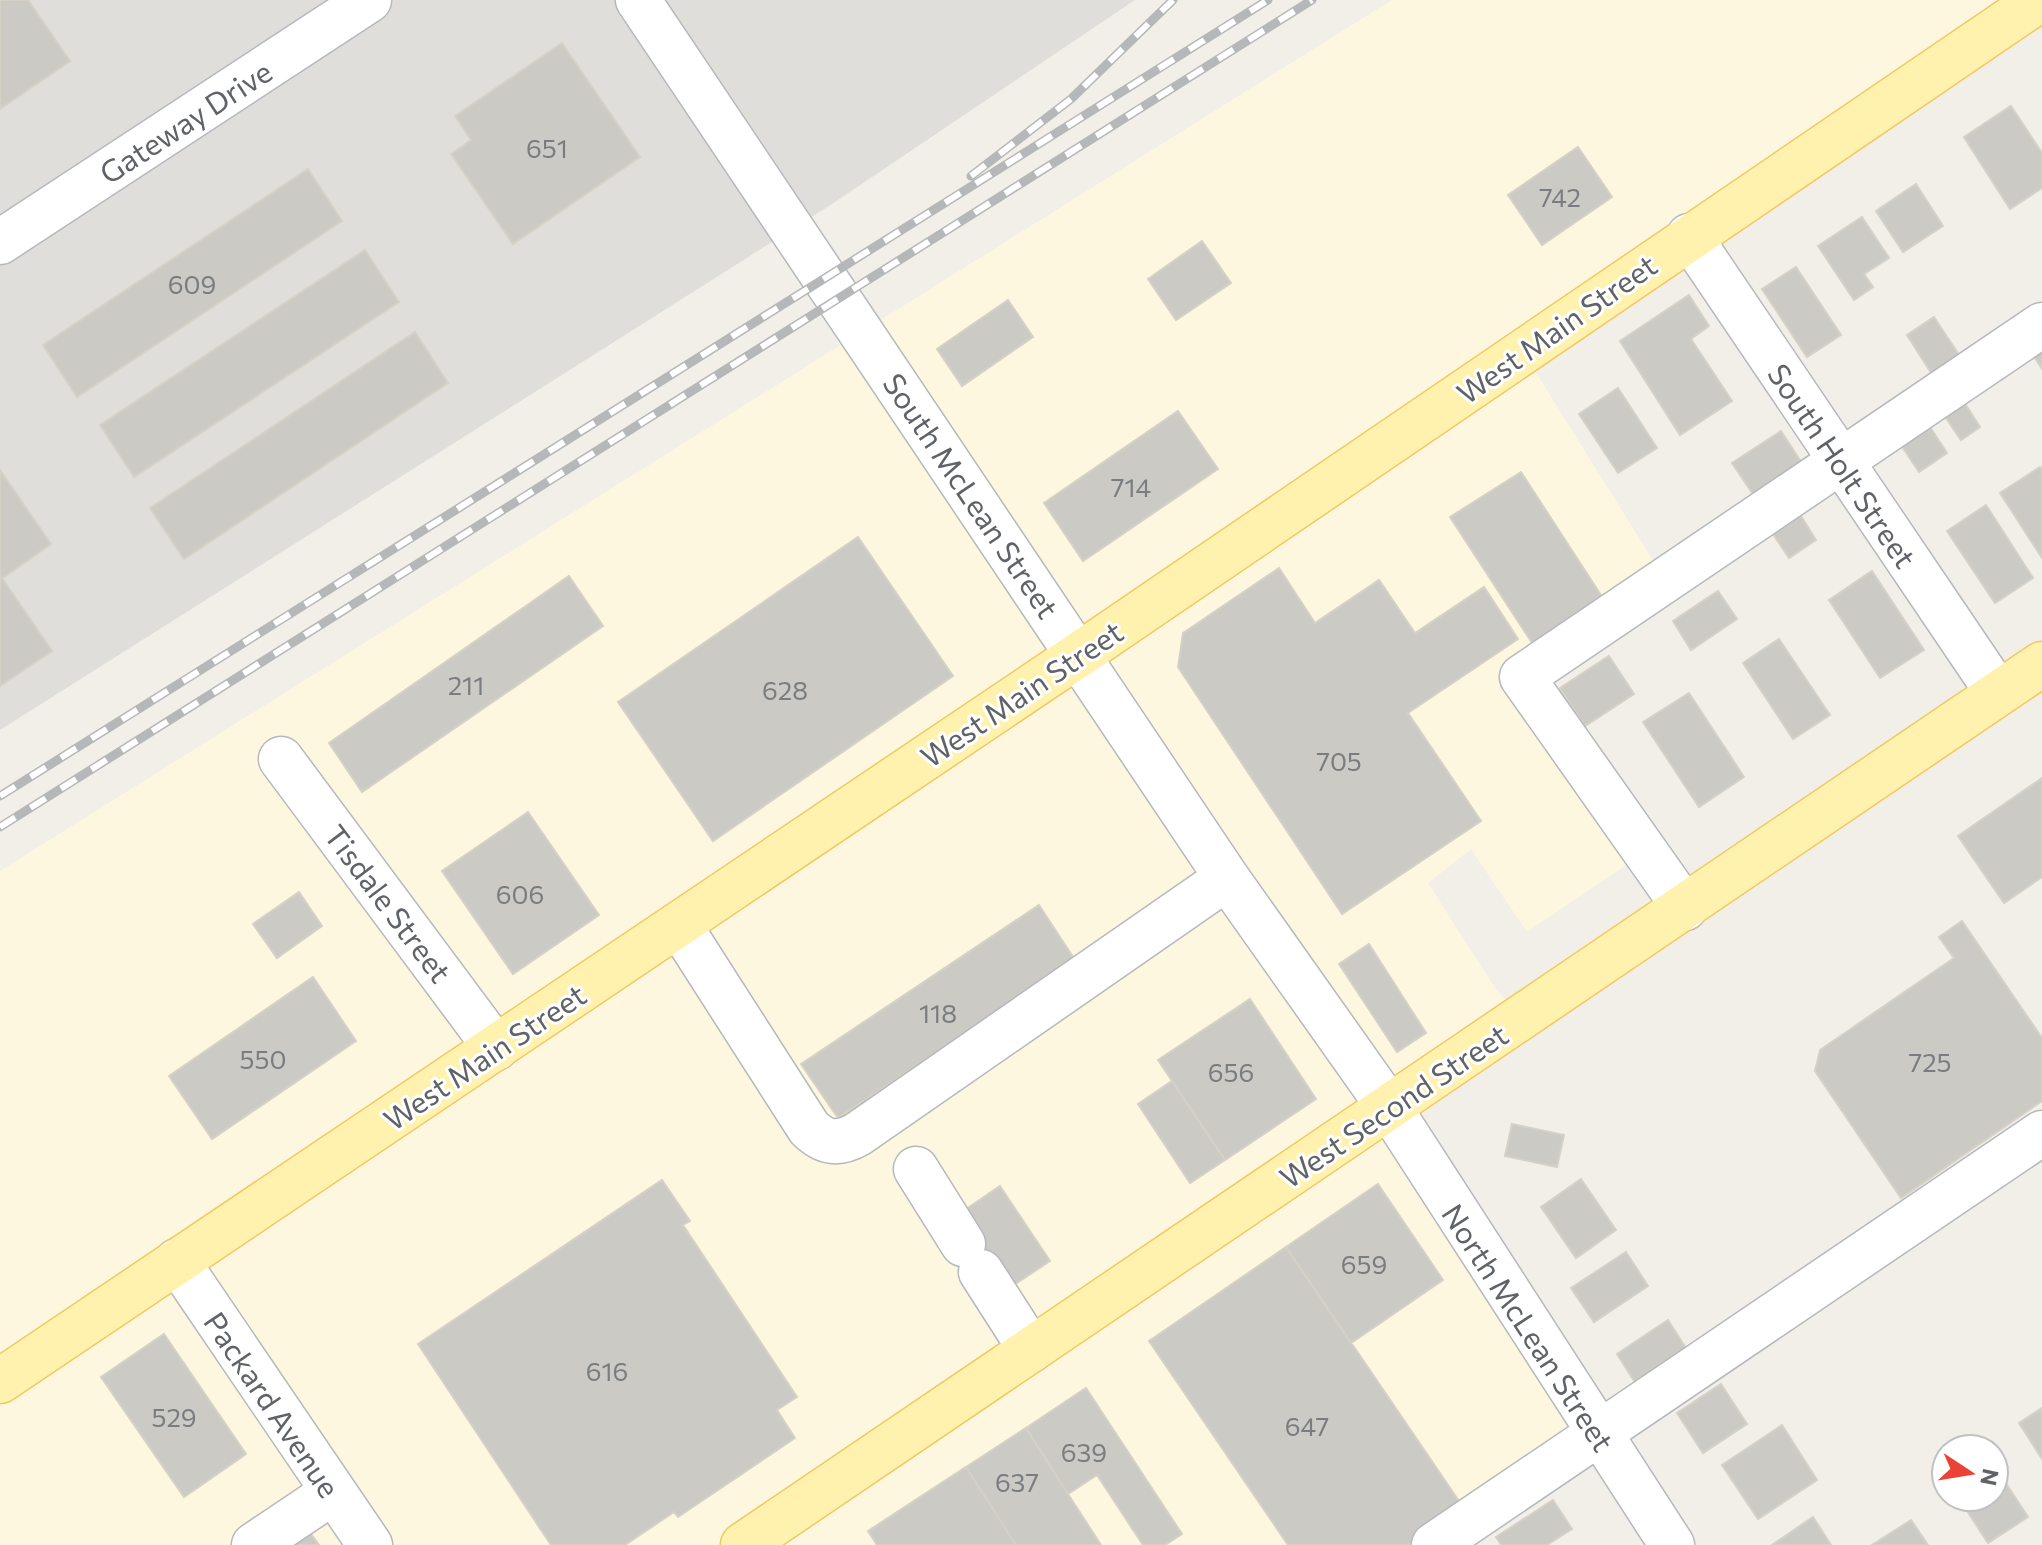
<svg xmlns="http://www.w3.org/2000/svg" width="2042" height="1545" font-family="Commissioner,sans-serif">
<style>
.commercial{fill:#fef7e0}
.industrial{fill:#e0deda}
.building{fill:#cccac5;stroke:#d6d1c6;stroke-width:2}
.lines{fill:none;stroke-linecap:round;stroke-linejoin:round}
.minor-casing{stroke:#b5b8bc;stroke-width:47}
.major-casing{stroke:#f2c960;stroke-width:47}
.minor{stroke:#fff;stroke-width:44}
.major{stroke:#fff2af;stroke-width:44}
.rail-casing{stroke:#b6b7b8;stroke-width:9}
.rail{stroke:#fff;stroke-width:6;stroke-dasharray:18;stroke-linecap:butt}
.labels{text-anchor:middle;dominant-baseline:central;stroke-width:6;stroke-linejoin:round;paint-order:stroke}
.number-label{font-size:26px;fill:#7a7d7f}
.street-label{font-size:30px;fill:#5f6368;stroke:#fff}
</style>
<rect width="100%" height="100%" fill="#f1efe8"/>
<path class="commercial" d="M1392,0H2039L1523,352L1664,578L1522,677L1645,852L1527,932L1471,849L1428,883L1495,988L1522,1018L1389,1108L1597,1434L1434,1545H0V871Z"/>
<path class="industrial" d="M0,0H1135L829,206L0,730Z"/>
<path class="building" d="M0,0H28L70,61L0,109Z
M562,43L640,157L513,244L451,154L471,140L455,116Z
M2011,106L2042,153V188L2010,209L1964,137Z
M1578,147L1612,197L1542,245L1508,195Z
M308,169L342,221L77,397L43,345Z
M1916,184L1943,226L1903,252L1876,211Z
M1862,217L1889,258L1864,274L1873,287L1854,300L1818,246Z
M1202,241L1231,283L1176,320L1148,279Z
M365,250L399,302L134,477L100,425Z
M1796,267L1841,335L1807,357L1762,289Z
M1689,295L1709,326L1691,339L1732,401L1680,435L1620,341Z
M1008,300L1033,337L962,386L937,349Z
M1934,317L1963,361L1935,379L1907,335Z
M415,332L448,383L184,559L150,508Z
M2042,346V369L2032,353Z
M1618,388L1657,448L1618,473L1579,414Z
M1964,402L1980,427L1961,440L1944,415Z
M1178,411L1218,469L1083,561L1044,503Z
M1930,427L1947,453L1919,472L1901,445Z
M1781,431L1805,468L1757,500L1732,463Z
M2040,467L2042,469V558L2000,493Z
M0,470L51,544L0,580Z
M1521,472L1608,606L1538,652L1450,517Z
M1986,505L2033,578L1995,603L1947,531Z
M1801,516L1816,540L1789,558L1773,534Z
M858,537L953,676L713,841L618,702Z
M1279,568L1315,623L1379,580L1415,633L1484,587L1518,639L1408,713L1481,821L1342,914L1178,667L1183,633Z
M1872,571L1924,650L1880,678L1829,600Z
M569,576L603,626L362,792L329,743Z
M2,578L52,651L0,686V580Z
M1718,591L1737,619L1691,650L1673,621Z
M1779,639L1830,715L1793,739L1743,663Z
M1609,656L1634,694L1585,726L1560,688Z
M1689,693L1744,777L1699,807L1643,722Z
M2042,778V877L2004,903L1958,836Z
M528,812L599,915L513,974L442,871Z
M299,892L322,926L277,958L253,924Z
M1039,905L1075,960L838,1118L801,1064Z
M1962,921L2042,1038V1101L1901,1198L1815,1071L1820,1050L1954,958L1939,937Z
M1369,944L1426,1033L1397,1052L1339,964Z
M313,977L356,1041L212,1139L169,1076Z
M1250,999L1316,1099L1225,1160L1158,1060Z
M1172,1081L1225,1160L1190,1183L1138,1104Z
M1512,1124L1564,1135L1557,1167L1505,1156Z
M1581,1179L1616,1230L1576,1258L1541,1207Z
M662,1180L690,1221L683,1225L797,1397L777,1410L795,1438L678,1517L674,1512L625,1545H551L418,1344Z
M1378,1184L1443,1280L1351,1343L1286,1247Z
M1000,1186L1050,1261L1005,1291L956,1216Z
M1286,1247L1463,1507L1408,1545H1288L1149,1341Z
M1626,1252L1648,1286L1594,1322L1571,1288Z
M1668,1320L1689,1353L1638,1387L1617,1354Z
M164,1334L246,1454L184,1497L101,1377Z
M1721,1384L1747,1424L1703,1453L1677,1413Z
M1086,1388L1182,1534L1165,1545H1143L1097,1475L1068,1494L1026,1428Z
M2042,1408V1459L2019,1423Z
M1782,1425L1817,1480L1758,1519L1722,1465Z
M1026,1428L1068,1494L1101,1545H1016L966,1467Z
M1994,1465L2028,1517L1988,1543L1958,1497H1994Z
M966,1467L1016,1545H877L868,1531Z
M1553,1500L1572,1529L1547,1545H1501L1496,1537Z
M1813,1517L1831,1545H1772Z
M1911,1520L1928,1545H1872Z
M309,1531L319,1545H289Z"/>
<g class="lines">
<defs>
<path id="minor" d="M638,0L1227,878L1389,1107L1672,1545
M1689,236L1998,693
M0,242L369,0
M281,759L496,1048
M1685,908L1522,677L2042,325
M679,925L809,1128C825,1144 839,1145 858,1134L1227,878
M916,1169L963,1244
M177,1261L370,1545
M981,1272L1031,1350
M254,1545L333,1492
M1434,1545L2042,1133"/>
<path id="major" d="M0,1381L1080,654L2039,0
M743,1545L2042,664"/>
</defs>
<use href="#minor" class="minor-casing"/>
<use href="#major" class="major-casing"/>
<use href="#minor" class="minor"/>
<use href="#major" class="major"/>
<defs>
<path id="rail" d="M971,176L1071,99L1173,0
M0,796L1268,0
M0,827L1312,0"/>
</defs>
<use href="#rail" class="rail-casing"/>
<use href="#rail" class="rail"/>
</g>
<g class="labels">
<g class="number-label">
<text x="547" y="147">651</text>
<text x="1560" y="196">742</text>
<text x="192" y="283">609</text>
<text x="1131" y="486">714</text>
<text x="466" y="684">211</text>
<text x="785" y="689">628</text>
<text x="1339" y="760">705</text>
<text x="520" y="893">606</text>
<text x="938" y="1012">118</text>
<text x="263" y="1058">550</text>
<text x="1930" y="1061">725</text>
<text x="1231" y="1071">656</text>
<text x="1364" y="1263">659</text>
<text x="607" y="1370">616</text>
<text x="174" y="1416">529</text>
<text x="1307" y="1425">647</text>
<text x="1084" y="1451">639</text>
<text x="1017" y="1481">637</text>
</g>
<g class="street-label">
<text transform="translate(185 121) rotate(-33)">Gateway Drive</text>
<text transform="translate(1556 328) rotate(-35)">West Main Street</text>
<text transform="translate(1843 465) rotate(56)">South Holt Street</text>
<text transform="translate(972 495) rotate(56)">South McLean Street</text>
<text transform="translate(1021 693) rotate(-34)">West Main Street</text>
<text transform="translate(389 903) rotate(53)">Tisdale Street</text>
<text transform="translate(484 1056) rotate(-34)">West Main Street</text>
<text transform="translate(1393 1105) rotate(-34)">West Second Street</text>
<text transform="translate(1529 1327) rotate(57)">North McLean Street</text>
<text transform="translate(273 1404) rotate(56)">Packard Avenue</text>
</g>
</g>
<g transform="translate(1970 1473) rotate(102)"><circle r="38" fill="#ffffff" stroke="#bfc1c3" stroke-width="2"/>
<path d="M0-6L14 30L0 20L-14 30Z" fill="#ea4335"/>
<text y="-12" font-size="22" font-weight="bold" text-anchor="middle" fill="#5f6368">N</text>
</g>
</svg>
